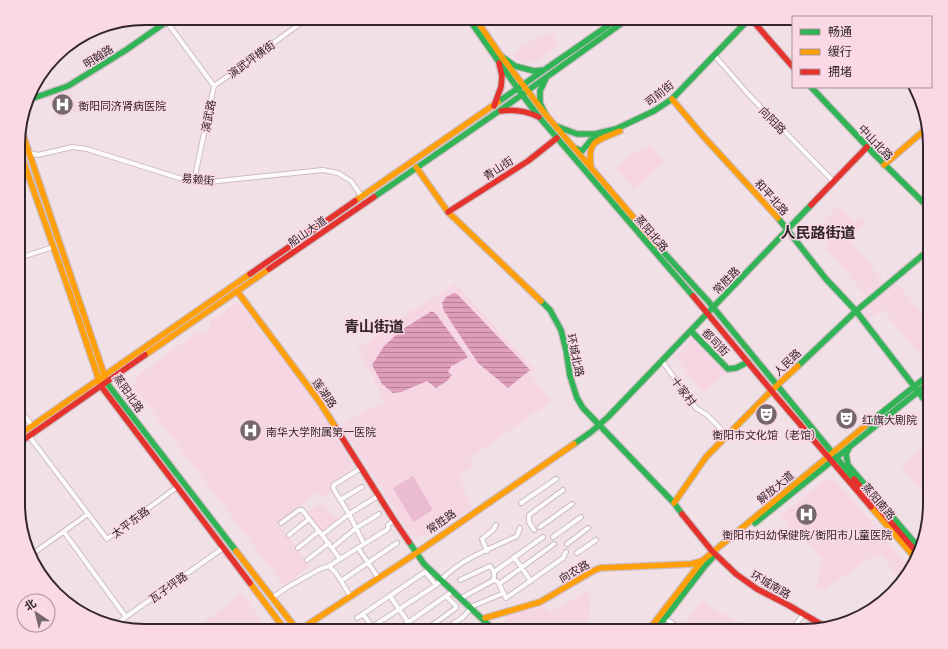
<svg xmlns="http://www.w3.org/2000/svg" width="948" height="649" font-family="Lato,'Noto Sans SC',sans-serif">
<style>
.built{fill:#f5d6e2}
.pitch{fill:#ebbccf}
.water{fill:url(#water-rules)}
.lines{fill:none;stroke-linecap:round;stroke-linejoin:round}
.street-casing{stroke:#cbbdc2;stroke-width:6}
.fast-casing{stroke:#cbbdc2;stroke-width:8}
.slow-casing{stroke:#cbbdc2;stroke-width:8}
.jam-casing{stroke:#cbbdc2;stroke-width:8}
.street{stroke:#fdfafb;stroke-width:4}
.fast{stroke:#30b455;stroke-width:5.5}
.slow{stroke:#ff9f0a;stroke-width:5.5}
.jam{stroke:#e5322d;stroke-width:5.5}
.labels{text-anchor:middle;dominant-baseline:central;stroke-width:3;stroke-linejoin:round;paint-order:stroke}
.street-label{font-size:11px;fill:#32262b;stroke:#fad8e5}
.poi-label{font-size:11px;fill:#32262b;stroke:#fad8e5;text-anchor:start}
.district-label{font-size:15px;font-weight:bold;fill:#32262b;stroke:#fad8e5}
.rim{fill:none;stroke:#32262b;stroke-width:2}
</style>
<defs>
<pattern id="water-rules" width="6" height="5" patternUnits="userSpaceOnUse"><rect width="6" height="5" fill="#de9eba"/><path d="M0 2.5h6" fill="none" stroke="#b58197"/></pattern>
</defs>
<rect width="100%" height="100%" fill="#f2e0e7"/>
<path class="built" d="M548,33L549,35L552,33L559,44V45L534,62L531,63H523L517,60L513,54L519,51L518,48Z
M70,91L78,111L55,117L49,98Z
M651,145L665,162L634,190L616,169L632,154Z
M838,205L855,221L861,216L867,223L850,240L884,282L866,296L825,247L830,242L817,229Z
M896,282L930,322V362L927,364L882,309L868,320L865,316V308Z
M456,284L535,370L531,375L552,401L470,458L474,466L459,476L464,485L463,488L473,507L431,535L412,537L341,426L368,409L385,402L376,386L373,376L357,349L405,315Z
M238,302L317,404L354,467L332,483L331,485L333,490L322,498L317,493L278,523L310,566L284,586L133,386L134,382L141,373L197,332L203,335L211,328L209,322Z
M694,336L729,372L702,393L675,356Z
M924,448L930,455V464L927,466L930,472V485L921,491L901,465Z
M830,479L834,480L840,485L909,567L910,570L905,580L902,582L881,555L868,559L824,591L816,587L822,559L807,540L798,538L794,540L786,530L788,525L780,516L821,482L825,480Z
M321,502L338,519L321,532L306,513Z
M587,591L592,597L589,607L590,614L586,625L582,631H507L510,628L506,625L505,616L545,606L551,612Z
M242,593L269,631H196L195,629Z
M702,600L722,614L723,613L739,623L740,622L747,628L745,631H671L667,628L675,618L683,625Z"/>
<path class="pitch" d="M413,476L433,510L413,522L393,488Z"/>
<path class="water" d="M454,293L457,294L530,370L508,388L478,363L444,311L442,303L446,297Z
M432,311L436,314L468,357L454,365H452L448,372L452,375L447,381L436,388L427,381L401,392L393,393L382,384L372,365L384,346L403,329Z"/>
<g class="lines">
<defs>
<path id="street" d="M164,18L214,86L194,181
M715,56L749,95L834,182
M214,86L308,18
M30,153L38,155L72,147L87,149L182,179L194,181L209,182L323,170L338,173L351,181L362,197
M19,258L53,247
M662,361L696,408L707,415L727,435
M19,407L32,426
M29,436L107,539L177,487
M361,468L334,485L333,488L349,514L364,544
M340,500L362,487
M521,503L556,479
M281,523L299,510H302L322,535L340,559
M540,527L572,504
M534,530L529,522V515L563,490
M64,532L126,617
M289,535L309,519
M322,535L349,514L378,496
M553,537L581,517
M567,544L588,528
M298,548L319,531
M332,548L356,528L379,514
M358,548L377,576
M487,551L482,539L493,530L496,525
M577,553L596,540
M31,555L88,514
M514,557L531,581
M307,560L329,543
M329,566L336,573L349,594
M494,572L543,537
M443,578C463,558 492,548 517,536L520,528
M460,580L490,566L494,572V580L498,582L506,598L563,558L566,552
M341,581L397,543
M499,584L554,544
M390,596L408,622
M463,597L494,580
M272,598L286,588L320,569L329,566L364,544L388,529V525L394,520
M473,606L504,593
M363,614L375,631
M357,618L425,572L436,585
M665,618L680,629L678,631
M113,626L223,548
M372,627L436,585L441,580
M396,631L453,591
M424,631L456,608V606L446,596
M443,631L463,617L471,608
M790,631L804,614"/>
<path id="fast" d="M468,18L518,89L539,117L693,296
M501,56L515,66L534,71L544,70
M546,78L540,91V103L546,115
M811,87L876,156L930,209
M28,100L68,86L126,50L172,18
M498,102L619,18
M556,126L577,134H595L616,129L654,111L672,99L750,18
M575,148L582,151L591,140L611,131
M374,197L499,111L629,18
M778,218L826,279L856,311L930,407
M657,245L708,301L854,479
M541,301L550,310L561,330L566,350L570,376L577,398L583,408L674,503L682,514
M691,331L728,369L736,368L748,362
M798,366L856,311L930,249
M106,382L236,551
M865,426L930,374
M574,444L591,432L608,417L811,205
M849,448L846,454L848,465L921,550
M755,523L930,382
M409,542L424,564L495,631
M655,631L704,567L714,556"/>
<path id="slow" d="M475,18L501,56L546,115L657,245
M672,99L703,136L778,218
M20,126L106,380
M19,149L69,291L100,383
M884,165L927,128
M416,167L448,212L541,301
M591,168C587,139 597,141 620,131
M355,201L498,102
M237,291L319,401L336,428
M145,355L269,269
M19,435L250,274
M674,503L706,457L771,391L798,366
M871,507L916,559
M236,551L298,631
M250,583L286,631
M485,618L540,602L593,571L600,568L691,564L702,561
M298,631L409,558L574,444
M648,631L702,561L865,426"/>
<path id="jam" d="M749,18L752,20L793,67
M494,106L501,87L502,76L499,63
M501,111C515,109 526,111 539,117
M811,205L867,147
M448,212L528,161L557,138
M269,269L374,197
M250,274L355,201
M693,296L775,395L871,507
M101,386L250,583
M336,428L394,520L409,542
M19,443L145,355
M854,479L918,554
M682,514L712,551L736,574L757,589L788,605L824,626"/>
</defs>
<use href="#street" class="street-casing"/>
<use href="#fast" class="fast-casing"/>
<use href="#slow" class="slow-casing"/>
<use href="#jam" class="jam-casing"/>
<use href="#street" class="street"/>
<use href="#fast" class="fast"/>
<use href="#slow" class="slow"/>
<use href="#jam" class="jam"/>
</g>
<defs>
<symbol id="hospital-disc" viewBox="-11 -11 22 22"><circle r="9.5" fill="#75676d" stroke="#fad8e5"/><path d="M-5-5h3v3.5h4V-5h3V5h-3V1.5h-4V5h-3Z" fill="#fff"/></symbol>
<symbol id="theatre-disc" viewBox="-11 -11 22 22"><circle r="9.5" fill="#75676d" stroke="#fad8e5"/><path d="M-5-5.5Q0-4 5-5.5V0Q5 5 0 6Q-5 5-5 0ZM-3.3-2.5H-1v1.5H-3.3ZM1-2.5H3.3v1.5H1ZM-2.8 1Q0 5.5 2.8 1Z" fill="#fff"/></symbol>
</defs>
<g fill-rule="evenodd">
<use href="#hospital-disc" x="50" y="92" width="25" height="25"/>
<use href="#theatre-disc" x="754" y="402" width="25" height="25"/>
<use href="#theatre-disc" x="834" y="406" width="25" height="25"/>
<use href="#hospital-disc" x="238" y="418" width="25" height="25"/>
<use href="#hospital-disc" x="794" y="502" width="25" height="25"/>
</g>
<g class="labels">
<g class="street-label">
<text transform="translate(98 56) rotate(-32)">明翰路</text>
<text transform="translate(251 59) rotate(-36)">演武坪横街</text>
<text transform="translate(659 93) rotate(-38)">司前街</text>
<text transform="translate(208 116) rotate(-79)">演武路</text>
<text transform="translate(773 120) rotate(46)">向阳路</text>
<text transform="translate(876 142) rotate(46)">中山北路</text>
<text transform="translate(498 168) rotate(-33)">青山街</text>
<text transform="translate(198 179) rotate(5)">易赖街</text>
<text transform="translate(772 197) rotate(48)">和平北路</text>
<text transform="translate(307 231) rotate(-35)">船山大道</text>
<text transform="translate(652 233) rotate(49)">蒸阳北路</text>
<text transform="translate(726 280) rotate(-46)">常胜路</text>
<text transform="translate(716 342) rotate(46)">都司街</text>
<text transform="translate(576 355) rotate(78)">环城北路</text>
<text transform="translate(787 362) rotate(-44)">人民路</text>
<text transform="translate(684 391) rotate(53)">十家村</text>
<text transform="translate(129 393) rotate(55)">蒸阳北路</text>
<text transform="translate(325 393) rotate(55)">莲湖路</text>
<text transform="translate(775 487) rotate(-40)">解放大道</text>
<text transform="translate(879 501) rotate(49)">蒸阳南路</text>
<text transform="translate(441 521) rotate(-35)">常胜路</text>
<text transform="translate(130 522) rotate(-37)">太平东路</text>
<text transform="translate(574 571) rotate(-29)">向农路</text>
<text transform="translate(771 584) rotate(30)">环城南路</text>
<text transform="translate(168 587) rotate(-36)">瓦子坪路</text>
</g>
<g class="poi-label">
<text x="78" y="105">衡阳同济肾病医院</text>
<text x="862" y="419">红旗大剧院</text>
<text x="266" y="431">南华大学附属第一医院</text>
<text x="767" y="434" text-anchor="middle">衡阳市文化馆（老馆）</text>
<text x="807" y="534" text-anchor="middle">衡阳市妇幼保健院/衡阳市儿童医院</text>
</g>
<g class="district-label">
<text x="818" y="232">人民路街道</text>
<text x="374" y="326">青山街道</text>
</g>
</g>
<path d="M0 0H948V649H0ZM145 25H803A120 120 0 0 1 923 145V504A120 120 0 0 1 803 624H145A120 120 0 0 1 25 504V145A120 120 0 0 1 145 25Z" fill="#fad8e5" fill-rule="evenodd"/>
<path class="rim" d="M145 25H803A120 120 0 0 1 923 145V504A120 120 0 0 1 803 624H145A120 120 0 0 1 25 504V145A120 120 0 0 1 145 25Z"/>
<rect x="792" y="16" width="140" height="72" fill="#fad8e5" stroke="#aa919b"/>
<rect x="800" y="29" width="20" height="6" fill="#30b455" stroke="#aa919b"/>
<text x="828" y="36" font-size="12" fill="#32262b">畅通</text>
<rect x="800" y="49" width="20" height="6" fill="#ff9f0a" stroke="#aa919b"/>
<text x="828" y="56" font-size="12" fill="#32262b">缓行</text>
<rect x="800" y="69" width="20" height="6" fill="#e5322d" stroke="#aa919b"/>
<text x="828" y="76" font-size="12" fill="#32262b">拥堵</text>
<g transform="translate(36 613) rotate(325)"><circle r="19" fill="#fad8e5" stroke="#aa919b"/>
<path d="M0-3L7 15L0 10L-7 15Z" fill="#75676d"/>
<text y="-6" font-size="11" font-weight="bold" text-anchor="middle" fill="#32262b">北</text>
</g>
</svg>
